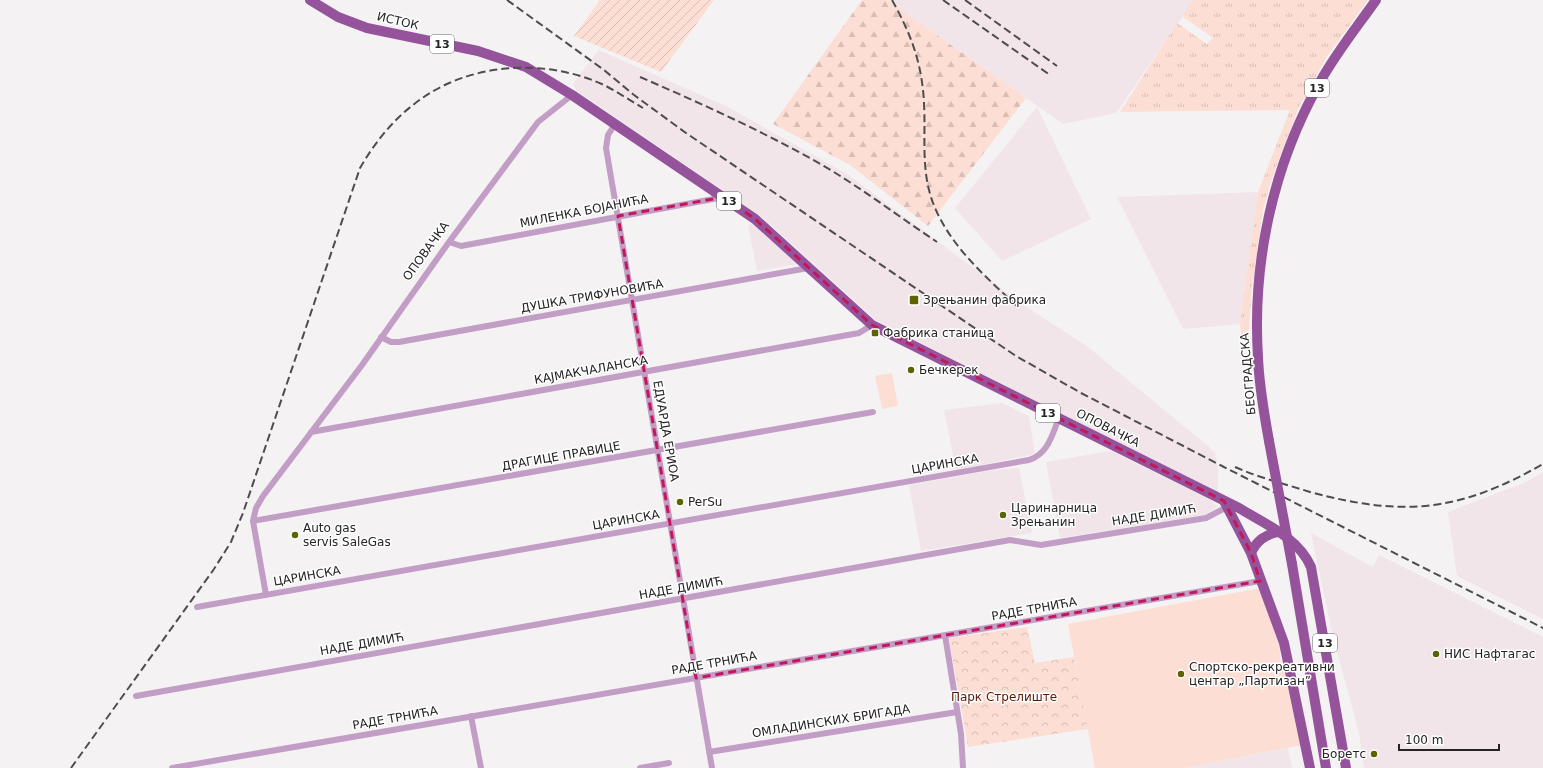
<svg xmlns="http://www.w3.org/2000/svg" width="1543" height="768" font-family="'DejaVu Sans',sans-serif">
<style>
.built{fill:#f1e5ea}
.grass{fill:url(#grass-tufts)}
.forest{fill:url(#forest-firs)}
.park{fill:url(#park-crowns)}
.garden{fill:url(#garden-furrows)}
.pitch{fill:#fcded4}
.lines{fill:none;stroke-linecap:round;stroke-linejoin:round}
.street{stroke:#c29dc5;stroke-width:6}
.primary{stroke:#95539c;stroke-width:10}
.rail{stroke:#4e4d4d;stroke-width:2;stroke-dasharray:8 4;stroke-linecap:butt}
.primary-bridge{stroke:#95539c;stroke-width:10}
.marked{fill:none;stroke:#c2185b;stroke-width:3;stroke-dasharray:8 5;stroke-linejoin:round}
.poi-dot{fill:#5d6300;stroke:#fff;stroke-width:1.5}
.labels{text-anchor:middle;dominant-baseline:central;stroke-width:3;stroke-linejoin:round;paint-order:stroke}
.shield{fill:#fff;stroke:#666;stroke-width:1}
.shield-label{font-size:11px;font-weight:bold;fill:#252424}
.street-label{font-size:12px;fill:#252424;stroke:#fff}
.poi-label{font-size:12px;fill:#252424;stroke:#fff;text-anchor:start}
.park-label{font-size:12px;fill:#571701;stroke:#fff}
</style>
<defs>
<pattern id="grass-tufts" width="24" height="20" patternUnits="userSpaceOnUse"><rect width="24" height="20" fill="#fcded4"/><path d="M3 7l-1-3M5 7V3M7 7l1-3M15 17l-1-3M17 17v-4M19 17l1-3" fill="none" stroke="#d8beb6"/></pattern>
<pattern id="forest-firs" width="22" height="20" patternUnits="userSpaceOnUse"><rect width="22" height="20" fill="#fcded4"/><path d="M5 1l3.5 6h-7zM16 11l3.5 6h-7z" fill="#d8beb6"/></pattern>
<pattern id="park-crowns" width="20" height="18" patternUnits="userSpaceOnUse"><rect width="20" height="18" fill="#fcded4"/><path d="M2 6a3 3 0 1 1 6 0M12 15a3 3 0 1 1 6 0" fill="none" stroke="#d8beb6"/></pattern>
<pattern id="garden-furrows" width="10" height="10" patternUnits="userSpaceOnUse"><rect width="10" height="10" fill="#fcded4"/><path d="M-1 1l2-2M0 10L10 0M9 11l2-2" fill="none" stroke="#d8beb6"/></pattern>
</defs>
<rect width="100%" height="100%" fill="#f5f2f3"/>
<path class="built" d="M887,0H1194L1116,113L1063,124Z
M599,50L728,107L847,174L1022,304L1088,347L1215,452L1218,468V491L1215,492L877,321L762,217L577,91L573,85L574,82Z
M1037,107L1091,219L1002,261L955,208Z
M1258,192L1240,324L1183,329L1117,197Z
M754,222L799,262L797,264L757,271L748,226Z
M1002,403L1029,416L1035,454L956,470L944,410Z
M1111,451L1211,500L1217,507L1204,515L1060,538L1046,462Z
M1019,468L1032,533L921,551L909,485L987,471Z
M1543,472V619L1457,576L1448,512L1524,483Z
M1311,533L1373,567L1379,555L1543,637V768H1364L1359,733L1332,633Z
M1288,748L1292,768H1183Z"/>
<path class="grass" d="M1193,0H1368L1326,58L1298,109L1272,178L1263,210L1252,287L1248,341L1242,340L1240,324L1258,192L1290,110L1120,112L1177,23L1207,44L1213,38L1182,16Z"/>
<path class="forest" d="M862,0H887L1026,98L928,226L850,165L773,124Z"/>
<path class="park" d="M1027,627L1035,663L1074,657L1088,729L968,747L949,638Z"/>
<path class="garden" d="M600,0H714L661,72L574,36Z"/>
<path class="pitch" d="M892,373L898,406L882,409L875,376Z
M1261,588L1279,646L1281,664L1289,683L1302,745L1183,768H1095L1068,624Z"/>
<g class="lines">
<path class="street" d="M615,124L608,135L606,148L712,768
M449,242L461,246L724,197
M381,337L391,342H399L808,268
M311,432L859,333L872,325
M253,521L873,412
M266,595L253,521L256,508L263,496L362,365L449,242L538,122L572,95
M197,607L1029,460C1048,454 1052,435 1059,418
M945,635L961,734L963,768
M136,696L1010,540L1041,545L1206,518L1227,507
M471,716L481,768
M709,752L957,712
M172,768L1260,581
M640,768L669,763"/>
<path class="primary" d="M310,0L338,17L367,28L478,51L526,67L572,95L755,219L872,325L1239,508C1265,524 1298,537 1311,567L1346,768
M1269,441C1264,413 1259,386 1258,357C1252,262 1273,165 1320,82C1336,53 1357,27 1376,0
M1224,501L1251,553L1284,643L1310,768
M1251,553C1257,540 1265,535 1278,532
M1292,564L1326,768"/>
<path class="rail" d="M507,0L604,70L634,95L686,133L1016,356L1081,393L1222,466L1543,628
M892,0C911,34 922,63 924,103C926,139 920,173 935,208C953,249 986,277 1018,307
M943,0L1050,75
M965,0L1057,66
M640,77C698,102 755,128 810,158C855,183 895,214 937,242
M1235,467C1260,478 1285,484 1310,492C1403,517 1459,512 1543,464
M71,768L214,569L231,542L243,513L360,168C374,144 391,122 413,105C466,62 546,57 606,86C619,93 631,101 643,108"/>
<path class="primary-bridge" d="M1269,441L1292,564"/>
</g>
<path class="marked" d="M724,197L755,219L872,325L1224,501L1251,553L1260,581L696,678L618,216Z"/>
<g class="poi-dot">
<rect x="909" y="295" width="10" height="10" rx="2"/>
<rect x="871" y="329" width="8" height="8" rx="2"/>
<circle cx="911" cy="370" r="4"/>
<circle cx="680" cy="502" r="4"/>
<circle cx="1003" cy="515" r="4"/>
<circle cx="295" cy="535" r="4"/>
<circle cx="1436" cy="654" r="4"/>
<circle cx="1181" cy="674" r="4"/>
<circle cx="1374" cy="754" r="4"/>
</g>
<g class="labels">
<g class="shield">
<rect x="430" y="35" width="24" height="18" rx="3"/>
<rect x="1305" y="79" width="24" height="18" rx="3"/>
<rect x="717" y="192" width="24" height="18" rx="3"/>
<rect x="1036" y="404" width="24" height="18" rx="3"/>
<rect x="1313" y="634" width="24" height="18" rx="3"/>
</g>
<g class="shield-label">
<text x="442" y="44">13</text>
<text x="1317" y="88">13</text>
<text x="729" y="201">13</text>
<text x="1048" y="413">13</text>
<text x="1325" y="643">13</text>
</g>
<g class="street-label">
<text transform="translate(398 21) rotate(13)">ИСТОК</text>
<text transform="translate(584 211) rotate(-11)">МИЛЕНКА БОЈАНИЋА</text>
<text transform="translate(426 251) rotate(-54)">ОПОВАЧКА</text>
<text transform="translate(592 296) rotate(-10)">ДУШКА ТРИФУНОВИЋА</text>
<text transform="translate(591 370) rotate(-10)">КАЈМАКЧАЛАНСКА</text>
<text transform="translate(1248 374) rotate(-95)">БЕОГРАДСКА</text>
<text transform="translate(1108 428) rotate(27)">ОПОВАЧКА</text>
<text transform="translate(666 431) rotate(80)">ЕДУАРДА ЕРИОА</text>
<text transform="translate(561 456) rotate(-10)">ДРАГИЦЕ ПРАВИЦЕ</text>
<text transform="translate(945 464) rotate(-10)">ЦАРИНСКА</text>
<text transform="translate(1154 515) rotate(-9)">НАДЕ ДИМИЋ</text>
<text transform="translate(626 520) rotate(-10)">ЦАРИНСКА</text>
<text transform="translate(307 576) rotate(-10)">ЦАРИНСКА</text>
<text transform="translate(681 588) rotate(-10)">НАДЕ ДИМИЋ</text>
<text transform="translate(1034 609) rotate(-10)">РАДЕ ТРНИЋА</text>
<text transform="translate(362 644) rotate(-10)">НАДЕ ДИМИЋ</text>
<text transform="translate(714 663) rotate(-10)">РАДЕ ТРНИЋА</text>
<text transform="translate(395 718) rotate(-10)">РАДЕ ТРНИЋА</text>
<text transform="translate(831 721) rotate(-9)">ОМЛАДИНСКИХ БРИГАДА</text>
</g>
<g class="poi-label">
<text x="923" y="300">Зрењанин фабрика</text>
<text x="883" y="333">Фабрика станица</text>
<text x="919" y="370">Бечкерек</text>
<text x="688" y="502">PerSu</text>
<text x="1011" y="508">Царинарница<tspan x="1011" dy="14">Зрењанин</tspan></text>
<text x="303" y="528">Auto gas<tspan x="303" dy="14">servis SaleGas</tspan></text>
<text x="1444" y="654">НИС Нафтагас</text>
<text x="1189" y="667">Спортско-рекреативни<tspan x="1189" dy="14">центар „Партизан”</tspan></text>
<text x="1366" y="754" text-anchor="end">Боретс</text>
</g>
<g class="park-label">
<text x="1004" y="697">Парк Стрелиште</text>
</g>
</g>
<path d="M1399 744v6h100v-6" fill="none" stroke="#252424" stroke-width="2"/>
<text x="1405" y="744" font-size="12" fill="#252424" stroke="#ffffff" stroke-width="3" paint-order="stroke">100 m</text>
</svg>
